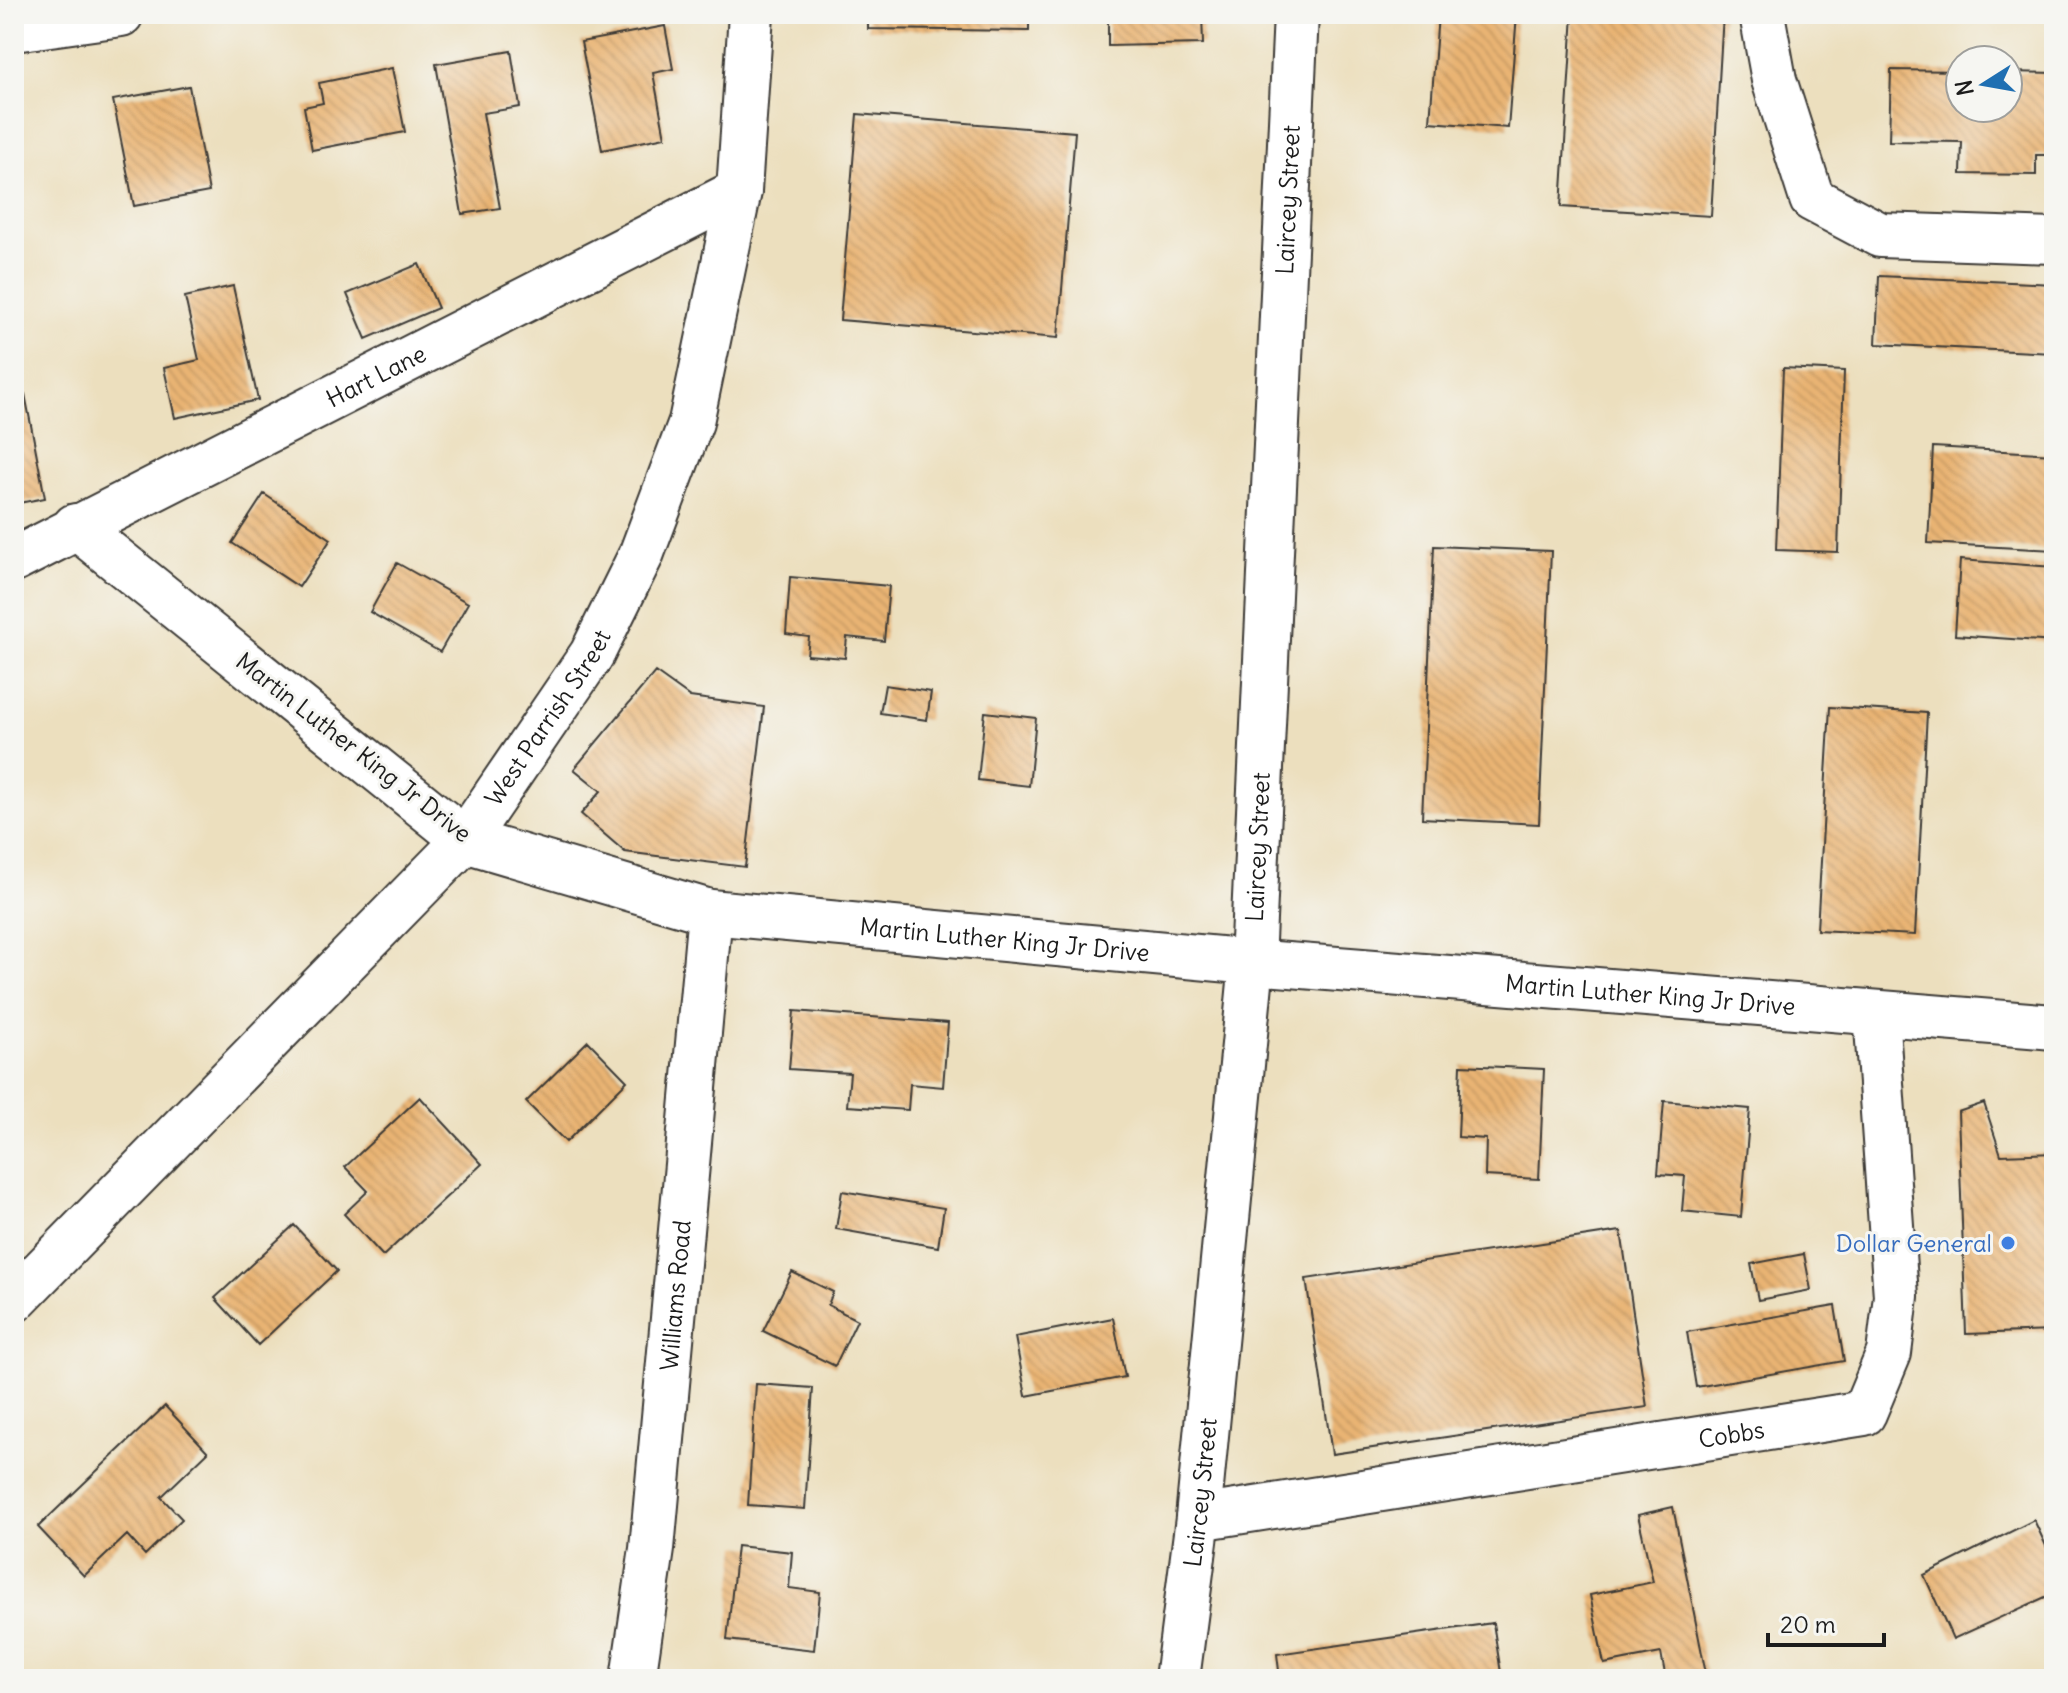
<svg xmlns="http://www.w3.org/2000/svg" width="2068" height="1693" font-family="Delius,sans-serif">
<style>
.building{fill:url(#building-back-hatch)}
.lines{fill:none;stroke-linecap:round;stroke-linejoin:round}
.minor-casing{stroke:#3b3934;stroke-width:48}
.minor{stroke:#fff;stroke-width:44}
.shop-dot{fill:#3f7fe0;stroke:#f6f6f2;stroke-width:3}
.labels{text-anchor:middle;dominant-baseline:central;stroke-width:6;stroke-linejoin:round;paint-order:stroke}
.street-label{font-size:24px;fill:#1c1c1c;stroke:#f6f6f2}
.shop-label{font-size:24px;fill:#366cbe;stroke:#f6f6f2;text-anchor:end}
</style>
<defs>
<pattern id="building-back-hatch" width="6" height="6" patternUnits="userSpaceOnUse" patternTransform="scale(2)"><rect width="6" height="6" fill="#e9b473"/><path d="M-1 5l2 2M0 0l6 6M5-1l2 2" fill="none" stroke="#c79a63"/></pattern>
</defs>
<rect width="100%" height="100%" fill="#f6f6f2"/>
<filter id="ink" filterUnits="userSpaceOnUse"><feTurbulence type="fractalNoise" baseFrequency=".0125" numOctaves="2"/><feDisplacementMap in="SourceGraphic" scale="16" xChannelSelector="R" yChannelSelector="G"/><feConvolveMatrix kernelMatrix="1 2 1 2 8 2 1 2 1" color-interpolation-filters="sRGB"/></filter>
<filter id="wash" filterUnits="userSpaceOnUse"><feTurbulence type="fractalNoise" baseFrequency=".006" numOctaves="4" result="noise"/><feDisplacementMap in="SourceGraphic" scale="32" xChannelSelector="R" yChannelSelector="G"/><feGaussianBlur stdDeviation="1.8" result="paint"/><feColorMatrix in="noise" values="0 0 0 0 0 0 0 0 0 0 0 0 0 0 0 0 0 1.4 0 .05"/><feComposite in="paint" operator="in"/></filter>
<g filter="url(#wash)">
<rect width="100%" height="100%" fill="#ecdfbe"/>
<g id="blocks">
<path class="building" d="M868,14H1029V31L868,29Z
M1108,14H1202L1203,44L1108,46Z
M1438,14H1517L1508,128L1430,122Z
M1573,14H1723L1711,216L1561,207Z
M665,26L673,69L653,73L665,137L602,150L581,42Z
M511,51L520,107L483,113L500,208L462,214L436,64Z
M392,68L405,132L312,150L304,107L323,103L319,83Z
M1891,70L1960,71V108H2008V72L2054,73V155H2036V175L1961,174L1962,142L1889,141Z
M189,86L209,192L134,206L113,100Z
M857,114L1075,132L1058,338L840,320Z
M419,264L438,308L366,339L347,294Z
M1879,276L2054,284V353L1876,344Z
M233,286L258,400L175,418L164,368L199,360L185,297Z
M1783,368L1844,371L1838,552L1776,550Z
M25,394L45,498L14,504V396Z
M1933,447L2054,454V550L1928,543Z
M264,494L331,539L299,587L232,543Z
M1434,546L1551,551L1539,824L1422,818Z
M1960,560L2054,567V642L1955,635Z
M397,563L468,603L440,652L370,612Z
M790,577L889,586L884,641L847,637L845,658L807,655L809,637L786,634Z
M655,672L690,697L764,707L745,867L625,852L581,814L601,791L574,769Z
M885,685L931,692L927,720L880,713Z
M1830,707L1927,713L1915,935L1817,930Z
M985,712L1036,718L1029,786L978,780Z
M794,1011L948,1023L943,1087L910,1084L908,1110L847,1106L850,1073L789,1069Z
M588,1041L627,1081L566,1142L526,1102Z
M1461,1065L1544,1069L1539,1179L1485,1176L1486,1139L1458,1137Z
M420,1097L482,1164L383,1256L344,1214L368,1191L345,1167Z
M1664,1101L1750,1109L1741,1217L1682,1211L1685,1176L1658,1174Z
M1984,1103L2001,1155L2054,1153V1331L1966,1334L1958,1112Z
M842,1191L944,1208L938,1247L836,1229Z
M294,1225L337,1271L258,1345L215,1298Z
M1621,1231L1647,1407L1332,1454L1306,1279Z
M1804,1254L1811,1290L1758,1300L1751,1264Z
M792,1272L833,1292L828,1305L857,1320L835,1366L763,1331Z
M1835,1306L1844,1361L1696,1387L1687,1332Z
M1113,1318L1125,1377L1026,1396L1015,1337Z
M2054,1343V1367H2049L2048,1344Z
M756,1384L813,1388L805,1509L748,1505Z
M165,1406L208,1452L161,1497L182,1519L145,1555L127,1535L84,1576L38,1527Z
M1673,1507L1707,1679H1666L1661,1653L1604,1664L1590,1595L1653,1582L1638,1515Z
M2034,1520L2054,1563V1593L1953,1639L1924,1575Z
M737,1546L792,1552L789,1588L820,1592L814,1650L727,1640Z
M1493,1623L1502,1679H1280L1277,1654Z"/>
</g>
</g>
<g filter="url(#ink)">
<use href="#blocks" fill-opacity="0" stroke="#3b3934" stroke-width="2"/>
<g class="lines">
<defs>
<g id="minor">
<path d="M1762,14L1774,80L1812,199L1880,235L2054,241"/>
<path d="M14,29L121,14"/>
<path id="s1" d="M75,526L465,840L710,912L1252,962L2054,1027"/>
<path id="s2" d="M14,560L739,191"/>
<path id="s3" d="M14,1300L465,840L592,654L641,555L691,422L739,191L751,14"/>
<path id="s4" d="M1198,1518L1864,1413L1889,1353L1896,1296L1876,1013"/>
<path id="s5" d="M633,1679L652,1549L710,912"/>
<path id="s6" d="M1177,1679L1198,1518L1252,962L1296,14"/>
</g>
</defs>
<use href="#minor" class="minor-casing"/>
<use href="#minor" class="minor"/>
</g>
</g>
<circle class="shop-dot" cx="2008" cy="1243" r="8"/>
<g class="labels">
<g class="street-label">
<text stroke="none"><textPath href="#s6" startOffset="1484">Laircey Street</textPath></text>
<text stroke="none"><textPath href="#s2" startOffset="406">Hart Lane</textPath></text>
<text stroke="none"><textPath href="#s3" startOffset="792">West Parrish Street</textPath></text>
<text transform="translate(354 747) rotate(38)">Martin Luther King Jr Drive</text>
<text stroke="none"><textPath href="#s6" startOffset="836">Laircey Street</textPath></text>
<text stroke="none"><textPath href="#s1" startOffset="1052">Martin Luther King Jr Drive</textPath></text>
<text stroke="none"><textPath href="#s1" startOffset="1700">Martin Luther King Jr Drive</textPath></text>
<text stroke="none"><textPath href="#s5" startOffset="386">Williams Road</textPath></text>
<text stroke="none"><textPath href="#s4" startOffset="540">Cobbs</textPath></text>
<text stroke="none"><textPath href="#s6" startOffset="188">Laircey Street</textPath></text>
</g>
<g class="shop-label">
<text x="1992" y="1243">Dollar General</text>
</g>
</g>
<rect width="2068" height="1693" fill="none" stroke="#f6f6f2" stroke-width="48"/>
<g transform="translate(1984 84) rotate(259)"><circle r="38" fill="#f6f6f2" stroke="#9f9f9c" stroke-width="2"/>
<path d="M0-6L14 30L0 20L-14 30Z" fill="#1f6fb2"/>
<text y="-12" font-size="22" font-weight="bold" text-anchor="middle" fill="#1c1c1c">N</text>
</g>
<path d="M1768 1633v12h116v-12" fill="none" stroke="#1c1c1c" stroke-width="4"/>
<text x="1780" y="1633" font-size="24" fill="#1c1c1c" stroke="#f6f6f2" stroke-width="6" paint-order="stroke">20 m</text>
</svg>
